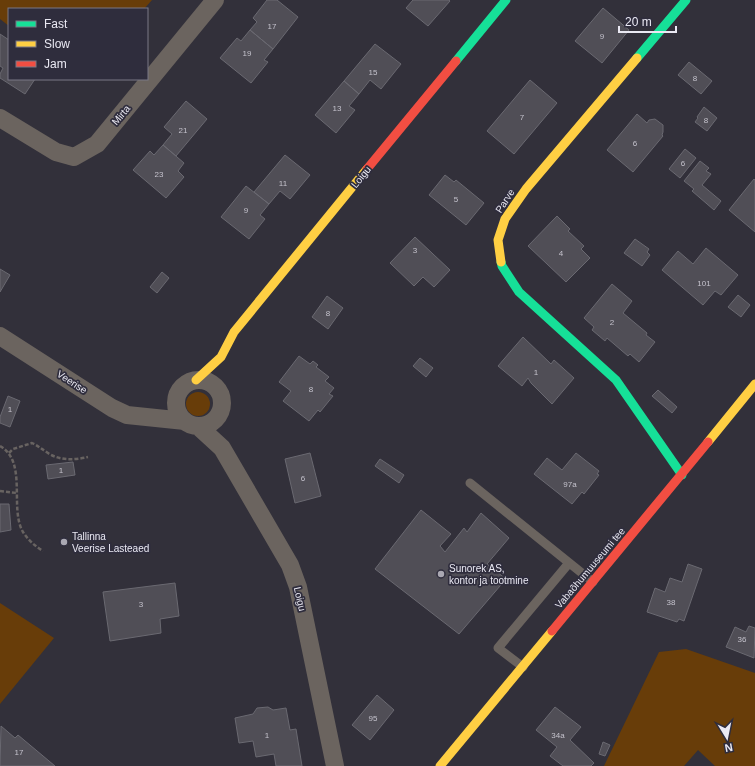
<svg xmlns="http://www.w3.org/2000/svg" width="755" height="766" font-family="Helvetica,sans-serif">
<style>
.green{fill:#683d09}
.building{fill:#504e56;stroke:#6a6971}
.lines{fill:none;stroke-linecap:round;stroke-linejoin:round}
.path{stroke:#686361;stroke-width:2.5;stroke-dasharray:4 2;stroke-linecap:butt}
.lane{stroke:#6b645f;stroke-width:9}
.street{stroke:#6b645f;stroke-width:18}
.fast{stroke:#16e098;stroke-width:9}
.slow{stroke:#ffcf43;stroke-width:9}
.jam{stroke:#f24e42;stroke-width:9}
.poi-dot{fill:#aaa8b2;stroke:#2f2d3d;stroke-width:1.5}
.labels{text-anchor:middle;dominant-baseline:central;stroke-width:3.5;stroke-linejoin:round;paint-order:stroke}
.number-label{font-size:8px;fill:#c4c2cc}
.street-label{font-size:10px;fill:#eae9f3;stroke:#2f2d3d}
.poi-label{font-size:10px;fill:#eae9f3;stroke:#2f2d3d;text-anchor:start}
</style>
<rect width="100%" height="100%" fill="#32303a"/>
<path class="green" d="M0,0H152L144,9H9V26L0,19Z
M186 404a12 12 0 1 1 24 0a12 12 0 1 1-24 0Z
M0,603L54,638L0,704Z
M686,649L755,673V766H715L698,750L684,766H604L659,652Z"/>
<path class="building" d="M267,0H277L298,17L273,49L250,30L257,22L253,18Z
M413,0H449L450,1L428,26L406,8Z
M603,8L629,30L602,63L575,41Z
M250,30L273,49L264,60L268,62L251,83L220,58L237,38L241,41Z
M0,34L9,40V79H35L25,94L0,78V74L3,68L0,66Z
M375,44L401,64L381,89L370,80L359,94L344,81Z
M689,62L712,81L701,94L678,75Z
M530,80L557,103L514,154L487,131Z
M344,81L359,94L349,106L355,110L336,133L315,115Z
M186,101L207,119L176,156L163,145L172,134L164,127Z
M704,107L717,118L707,131L695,122L698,118L697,117Z
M637,114L647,123L649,120L655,119L663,125V132L662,135L663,136L633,172L607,150Z
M163,145L184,163L178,171L184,177L166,198L133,170L150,151L154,155Z
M685,149L696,158L680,178L669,169Z
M285,155L310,175L290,199L280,191L269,204L254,192Z
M700,161L709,168L706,171L711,174L702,185L721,201L714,210L692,191L694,189L684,181Z
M445,175L454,182L456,180L484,203L466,225L429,195Z
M754,179L755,180V232L729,210Z
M246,186L269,204L260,215L265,219L249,239L221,217Z
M557,216L570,229L568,231L584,246L581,249L590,258L566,282L528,246Z
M415,237L450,270L434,287L423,277L414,286L390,263Z
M635,239L649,249L647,252L650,255L642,266L624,253Z
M706,248L738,275L721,295L715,291L703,305L662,270L678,251L693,264Z
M0,269L10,275L0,292Z
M162,272L169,278L157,293L150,287Z
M612,284L632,301L623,313L647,333L646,335L655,342L639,362L630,354L628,356L607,338L605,341L592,330L594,327L584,318Z
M738,295L750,305L741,317L728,307Z
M327,296L343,308L328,329L312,317Z
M523,337L551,364L554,360L574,378L552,404L531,383L528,378L522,386L498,366Z
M299,356L310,364L313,361L318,365L316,367L329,377L325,381L334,388L329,394L333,396L320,412L318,410L309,421L283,401L291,391L279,382Z
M420,358L433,368L426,377L413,366Z
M658,390L677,407L672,413L652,396Z
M8,396L20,401L10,427L0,423V417Z
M310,453L321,496L295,503L285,459Z
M576,453L599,471L597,474L599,475L584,494L582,492L572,504L534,474L547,458L562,470Z
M380,459L404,475L399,483L375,466Z
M73,462L75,475L48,479L46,465Z
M0,504H9L11,530L0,532Z
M421,510L451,534L440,546L445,552L464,528L467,532L481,513L509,538L487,564L506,579L459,634L375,569Z
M688,564L702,569L684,621L679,619L677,622L647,612L655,588L665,592L670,578L682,582Z
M175,583L179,616L160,619L161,633L110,641L103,592Z
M749,626L755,628L754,658L726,647L735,627L746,632Z
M377,695L394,710L370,740L352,725Z
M268,707L273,710L286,708L290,730L296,729L302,766H276L274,754L256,757L253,741L239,743L235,718L253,714L257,708Z
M555,707L581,727L570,740L594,763L591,766H563L550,756L557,747L536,730Z
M1,726L15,738L18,735L55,766H0Z
M603,742L610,745L605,756L599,754Z"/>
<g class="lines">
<path class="path" d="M0,446C28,462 9,508 23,532C28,540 35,546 43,551
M9,453L13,449L32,443C38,446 42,449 48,453C60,461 75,460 88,457
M0,491L17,493"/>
<path class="lane" d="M470,483L593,582
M523,667L498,648L569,563"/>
<path class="street" d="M0,118L56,152L74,157L97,144L215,0
M0,336L112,408L127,415L185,421
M176 403a23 23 0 1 1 46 0a23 23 0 1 1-46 0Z
M198,426L222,448L290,565L298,587L335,766"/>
<path class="fast" d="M637,58L686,0
M456,61L506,0
M501,262L502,266L519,292L616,380L682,475"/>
<path class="slow" d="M501,262L498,240L505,219L526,189L637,58
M196,380L221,357L234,332L367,169
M708,442L755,384
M440,766L552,631"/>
<path class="jam" d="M367,169L456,61
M552,631L708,442"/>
</g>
<g class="poi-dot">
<circle cx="64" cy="542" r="4"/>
<circle cx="441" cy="574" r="4"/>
</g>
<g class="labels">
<g class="number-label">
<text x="272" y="26">17</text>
<text x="602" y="36">9</text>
<text x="247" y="53">19</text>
<text x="373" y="72">15</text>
<text x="695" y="78">8</text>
<text x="337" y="108">13</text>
<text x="522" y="117">7</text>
<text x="706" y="120">8</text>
<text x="183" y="130">21</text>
<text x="635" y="143">6</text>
<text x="683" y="163">6</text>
<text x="159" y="174">23</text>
<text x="283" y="183">11</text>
<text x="456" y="199">5</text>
<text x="246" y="210">9</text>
<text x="415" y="250">3</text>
<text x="561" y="253">4</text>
<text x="704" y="283">101</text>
<text x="328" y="313">8</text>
<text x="612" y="322">2</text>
<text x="536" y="372">1</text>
<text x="311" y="389">8</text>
<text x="10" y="409">1</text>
<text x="61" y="470">1</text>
<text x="303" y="478">6</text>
<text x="570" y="484">97a</text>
<text x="671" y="602">38</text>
<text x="141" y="604">3</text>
<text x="742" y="639">36</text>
<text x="373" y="718">95</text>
<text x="267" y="735">1</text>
<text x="558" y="735">34a</text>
<text x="19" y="752">17</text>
</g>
<g class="street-label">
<text transform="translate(121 115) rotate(-50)">Mirta</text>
<text transform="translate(361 177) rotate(-51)">Loigu</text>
<text transform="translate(505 201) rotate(-57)">Parve</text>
<text transform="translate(72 382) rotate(33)">Veerise</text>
<text transform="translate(590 568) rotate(-50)">Vabaõhumuuseumi tee</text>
<text transform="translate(300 599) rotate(77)">Loigu</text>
</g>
<g class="poi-label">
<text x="72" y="536">Tallinna<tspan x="72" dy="12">Veerise Lasteaed</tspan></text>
<text x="449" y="568">Sunorek AS,<tspan x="449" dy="12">kontor ja tootmine</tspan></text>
</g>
</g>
<rect x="8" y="8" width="140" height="72" fill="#2f2d3d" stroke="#7a7886"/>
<rect x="16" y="21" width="20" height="6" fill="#16e098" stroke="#7a7886"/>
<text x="44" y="28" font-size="12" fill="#eae9f3">Fast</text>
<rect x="16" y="41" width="20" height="6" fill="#ffcf43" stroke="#7a7886"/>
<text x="44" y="48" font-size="12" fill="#eae9f3">Slow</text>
<rect x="16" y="61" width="20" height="6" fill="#f24e42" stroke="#7a7886"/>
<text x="44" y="68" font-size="12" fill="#eae9f3">Jam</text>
<g transform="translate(727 738) rotate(170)" stroke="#2f2d3d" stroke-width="3" paint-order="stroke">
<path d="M0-3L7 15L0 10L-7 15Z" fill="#eae9f3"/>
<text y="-6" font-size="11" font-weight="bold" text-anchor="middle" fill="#eae9f3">N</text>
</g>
<path d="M619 26v6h57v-6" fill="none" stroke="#eae9f3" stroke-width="2"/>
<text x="625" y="26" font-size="12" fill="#eae9f3" stroke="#2f2d3d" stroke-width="3" paint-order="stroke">20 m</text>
</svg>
